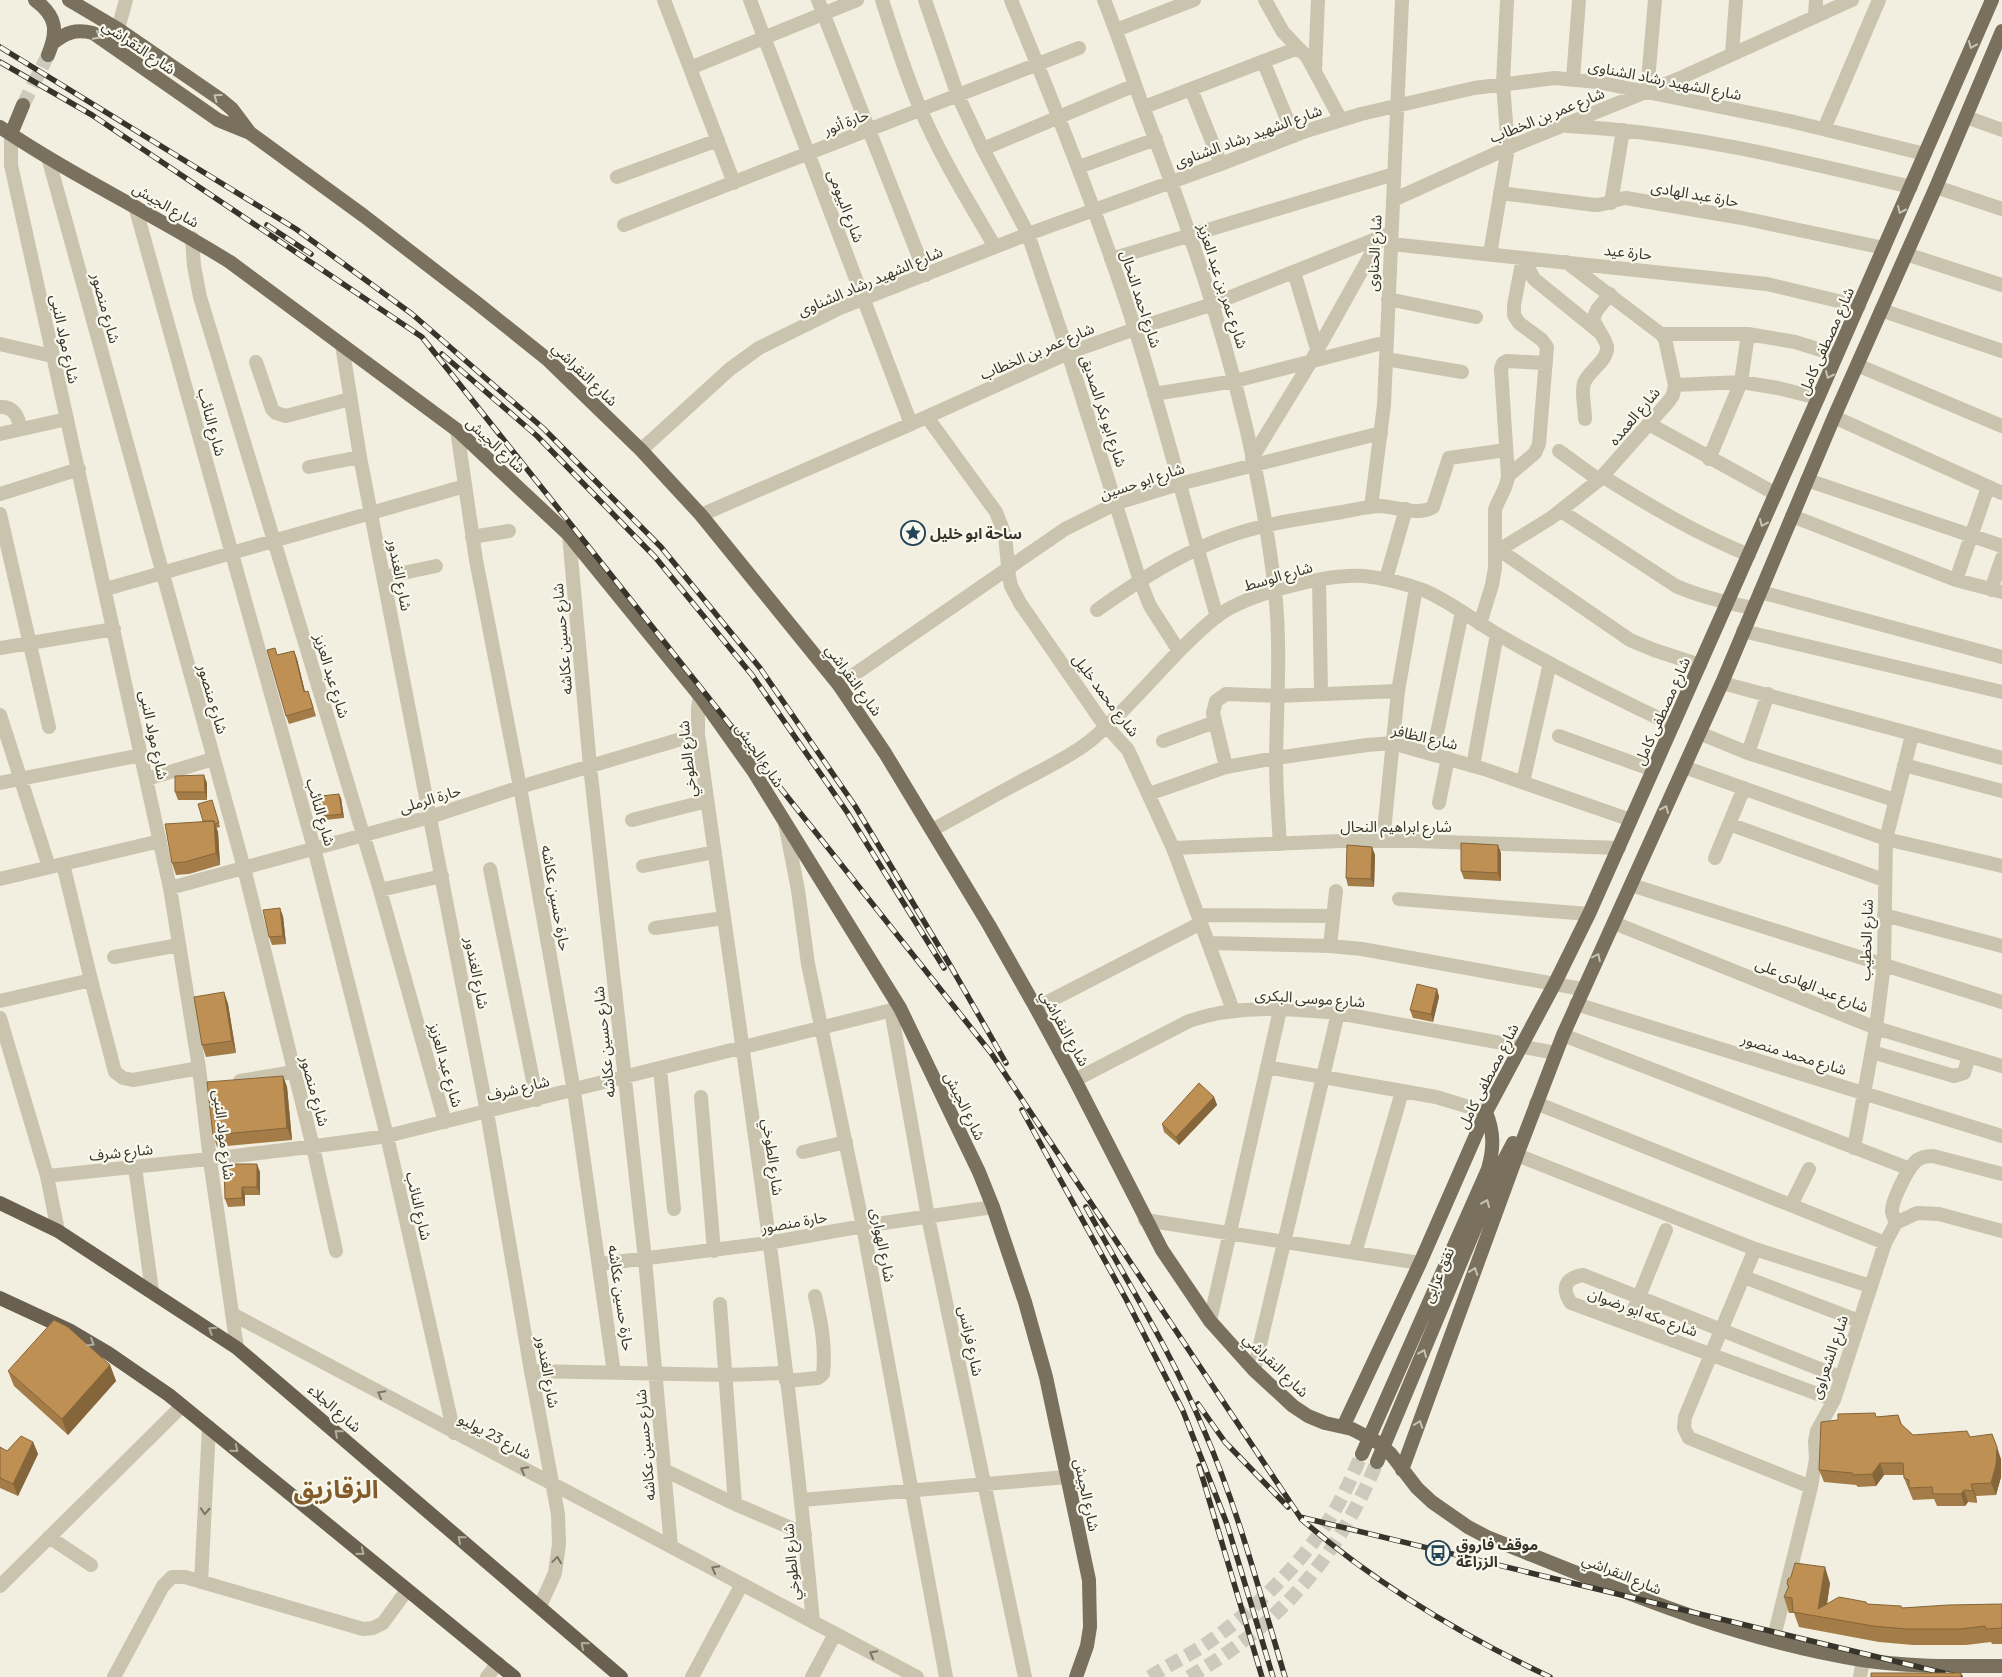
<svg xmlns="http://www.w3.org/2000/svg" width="2002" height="1677" font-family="Manrope,'Noto Sans Arabic',sans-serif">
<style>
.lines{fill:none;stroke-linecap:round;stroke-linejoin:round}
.primary-tunnel{stroke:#cdcabd;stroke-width:14;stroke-dasharray:14 7;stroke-linecap:butt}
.minor{stroke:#cac3ad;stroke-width:14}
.primary{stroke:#79705e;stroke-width:14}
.trunk{stroke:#696050;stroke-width:14}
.rail-casing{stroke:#38342b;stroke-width:5.5}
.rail{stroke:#f9f8ed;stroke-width:4;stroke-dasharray:11;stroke-linecap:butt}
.wall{fill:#a37c47}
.shaded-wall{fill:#85653a}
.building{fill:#be9053;stroke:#85653a}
.oneway{stroke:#c6c2b4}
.oneway2{stroke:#b1ac9e}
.oneway3{stroke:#7a7466}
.labels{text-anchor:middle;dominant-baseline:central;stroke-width:4.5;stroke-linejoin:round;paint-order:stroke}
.street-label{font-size:15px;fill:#38342b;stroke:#f9f8ed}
.poi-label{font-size:15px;font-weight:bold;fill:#38342b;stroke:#f9f8ed;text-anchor:start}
.town-label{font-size:25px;font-weight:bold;fill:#825c2a;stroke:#f9f8ed}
</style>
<rect width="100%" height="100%" fill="#f2efe1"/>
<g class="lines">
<path class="primary-tunnel" d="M23,105L48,55
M1150,1677C1168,1665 1188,1656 1206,1644C1256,1610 1313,1553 1341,1499C1349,1484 1355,1469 1362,1454
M1189,1677C1279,1625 1337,1559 1377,1462"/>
<path class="minor" d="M664,0L734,183
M750,0L911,424
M818,0L926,275
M882,0C894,37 905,73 920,108C940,156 969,202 995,247
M925,0L958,96L983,149L1028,234L1068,353L1140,581L1150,606L1179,651
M1011,0C1056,109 1099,217 1135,329C1165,424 1189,521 1217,617
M1104,0C1118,35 1130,71 1143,107C1203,263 1256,423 1275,591C1281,646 1277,701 1276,757C1276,786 1278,815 1280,844
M1265,0L1283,32L1307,57L1341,120
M1815,16L1816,0
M118,29L126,0
M1116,30L1194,0
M1732,54L1736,0
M1263,61L1294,136
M690,68L857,0
M1315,70L1318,0
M1573,79L1579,0
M1191,89L1221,164
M1647,92L1655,0
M1144,107L1298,48
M1966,117L2002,130
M1568,126C1685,132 1798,160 1911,187
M1824,129L1879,0
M11,134V165L170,888L199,1068L210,1160L237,1348
M983,149L1135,85
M48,157L244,868L313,1147L336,1251
M1079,167L1156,139
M617,177L718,140
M1936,187L2002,209
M1500,193L1595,205C1607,205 1615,199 1626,198L1742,218L1884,248
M1393,200L1517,144L1678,79L1852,0
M1611,203L1623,130
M135,206L314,848L387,1136L454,1433
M624,225L1079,48
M192,238L194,266L200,297L380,890L445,1122
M1391,244L1767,284L1859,306
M1490,254L1508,148L1503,84L1507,0
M1906,254L2002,285
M1523,258L1534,279L1598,331
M1111,259L1394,174
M1294,272L1317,349
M1388,299L1476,317
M1881,310L2002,351
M1661,334H1748L1795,342L1837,355
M0,344L52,356
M342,345L360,457L487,1112L531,1371L558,1514L559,1544L555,1573L540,1606
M1386,359L1462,372
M256,362L272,409L276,413L286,416L350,399
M1857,365L2002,426
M1675,385L1741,382L1778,388L1818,398
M1154,394L1235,381L1386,342
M0,407C14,406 19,417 20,429
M927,417L996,512L1005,535L1009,576L1011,586L1020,603L1100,719L1128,750L1173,848L1233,1010
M1834,417L2002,493
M1585,419C1585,408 1581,393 1584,383C1589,370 1608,361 1607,347C1607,341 1596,327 1593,319L1597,310L1610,294
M1649,424L1776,494
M457,430L476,560L520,787L574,1091L614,1373
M0,434L67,419
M641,450L730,369L759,348L840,308L1028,234L1221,164L1306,131L1361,114L1474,88L1555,78L1597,82L1790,121L1925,154
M1559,451L1599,480
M1252,458L1310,363L1380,238
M1709,459L1741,382L1748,334
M309,467L360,457
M1508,476L1535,453L1539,444L1547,347L1542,340L1519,323L1514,315V305L1523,258
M1602,476C1650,506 1697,534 1749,555
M1807,480L2002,546
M0,494L79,469
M1371,507L1384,405L1402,0
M1561,511L1676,586C1701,597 1727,603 1753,608
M0,514L49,727
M701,515L911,424L1068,353L1135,329L1213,304L1391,233
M1792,516L1956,580L2002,592
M569,535L590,766L645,1259L671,1546
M472,537L509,531
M1495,547L1630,640L1654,650L1700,665
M1499,550L1551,518L1599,480L1669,401L1673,395L1675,385L1665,339L1661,334L1566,262
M384,577L436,566
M1386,579L1406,509
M1319,580L1321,694
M1956,580L1988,487
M106,589L465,486
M1991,590L2002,558
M1760,592L2002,657
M1097,610C1149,573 1203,539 1265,526C1289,520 1313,517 1336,513C1351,511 1367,506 1381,506C1397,507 1419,516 1433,507L1449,458L1506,450
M1480,624L1492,585L1495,568V510C1499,496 1506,492 1508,476L1501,369L1503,363L1507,361L1546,363
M1743,631L2002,692
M0,648L114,629
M1722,683L2002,758
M839,685L1065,529L1117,503L1179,484L1381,433
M700,696L698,708V734C739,1030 786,1325 813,1622
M0,715L49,867
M1699,733L1748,753L1895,800
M1559,736L1653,770
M1163,741L1215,722
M1433,753L1462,612
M1748,753L1768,694
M1904,765L2002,791
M1473,766L1497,634
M1226,767L1213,713L1216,701L1226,694L1278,696L1398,691
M1684,767L1886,839L2002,866
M147,779L213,759
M1523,782L1550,663
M0,783L141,755
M1149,794L1226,767L1276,758L1367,745L1392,743L1484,769L1631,820
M1439,803L1448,758
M632,820L707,801
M785,823L798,890L808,964L863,1226L946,1677
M1729,824L1884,880
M932,830C964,813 995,795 1027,778C1048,767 1071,756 1090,741C1135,704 1170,654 1216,617C1246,594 1327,573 1364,576C1384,578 1403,583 1423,590C1448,600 1473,620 1497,634C1554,667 1613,697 1673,725
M1383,841L1398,691L1416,588
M1173,848L1341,841H1414L1619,848
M1715,858L1744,788
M63,864L91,980L115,1072L123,1078L133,1080L199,1068
M643,866L715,852
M490,869L537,1100
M0,879L160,841
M1631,885L2002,1002
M170,888L430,817L520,787L698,734
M380,890L442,876
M1399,899L1589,914
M1198,915L1333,916
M1884,915L2002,946
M1614,923L1876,1028L2002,1066
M655,928L724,918
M1208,943L1330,946L1362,949L1582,989
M1330,946L1336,891
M114,957L179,945
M0,1001L91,980
M1576,1004L2002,1136
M1036,1008L1201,923
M891,1010L928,1217L1025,1677
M0,1018L47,1176L58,1231
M1563,1035L1910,1169
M1872,1052L1954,1076L1964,1073L1969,1056
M1267,1067L1436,1097L1486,1112
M660,1069L674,1209
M1075,1080L1189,1021C1237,1004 1289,1009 1338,1013L1556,1053
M240,1081L293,1072
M701,1097L714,1251
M1536,1103L1885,1243
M1854,1148L1876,1028L1884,964L1886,839L1912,735
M803,1152L846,1142
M1517,1155L1755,1249L1870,1286
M135,1167L152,1291
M47,1176C161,1164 274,1153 387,1136L900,1008
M1791,1205L1809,1169
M1145,1220L1420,1263
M1896,1223C1895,1220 1893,1216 1892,1212C1891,1202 1907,1170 1915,1162C1920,1157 1926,1156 1933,1156L2002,1174
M1755,1249L1685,1417L1684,1428L1689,1438L1811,1487
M1355,1253L1402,1092
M600,1264L768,1243L863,1226L993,1207
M1744,1277L1859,1321
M720,1304L735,1504
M234,1315L917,1677
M1210,1321L1280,1010
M1628,1324L1666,1230
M1254,1370L1338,1013
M531,1371L726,1375L785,1373
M786,1381L818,1378L823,1374C826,1347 821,1321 815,1296
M1834,1400L1571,1303C1561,1288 1565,1278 1583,1275L1840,1377
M664,1470L735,1504L805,1534
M802,1500L1066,1477
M49,1537L91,1565
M201,1582L209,1427
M0,1586L182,1406
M1773,1641L1811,1487L1816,1459L1815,1441L1817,1431L1834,1400L1885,1243L1896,1223L1917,1213L1939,1214L2002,1231
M114,1677L163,1586L172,1577H185L363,1629L373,1628L383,1623L407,1590
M487,1677L498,1663
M692,1677L742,1584
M812,1677L835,1634
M1860,1677L1863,1660"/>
<path class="primary" d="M35,0C57,16 58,31 48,55
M69,0L118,29L220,99L232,109L250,133
M53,43C66,32 76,29 93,33L218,120L250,133L364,216L477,303L547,359L641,450L701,515L839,685L885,753L989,925L1036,1008L1075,1080L1162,1250L1210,1321L1254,1370L1293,1406L1308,1416L1325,1423L1352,1429L1377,1442L1390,1453L1417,1488L1432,1502L1468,1527L1487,1537C1610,1586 1730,1639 1862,1660C1908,1667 1955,1666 2002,1666
M0,127C74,177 155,215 230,262L457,430L569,535L700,696L754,772L900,1008L979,1172L993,1207L1025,1302L1046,1377L1089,1580L1090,1627L1087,1646L1076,1677
M11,134L23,105
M1343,1427L1420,1263L1486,1112L1555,983L1589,914L1818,398L1992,0
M1362,1454L1488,1169C1494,1148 1494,1132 1486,1112
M1377,1462L1502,1164L1513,1143
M1402,1470L1517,1155L1563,1035L1722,683L1834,417L1936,187L2002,31"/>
<path class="trunk" d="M0,1203L58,1231L237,1348L621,1677
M0,1298L69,1330L108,1353L169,1395L514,1677"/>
<defs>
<path id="rail" d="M0,47L296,229L412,314L543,428L661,547L760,668L855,806L950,965L1006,1063
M0,62L92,115L422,337L991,1053L1300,1517L1960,1677
M267,225L311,254
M442,354L537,436L655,557L752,675L847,812L944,968
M1022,1110L1126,1299L1183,1411L1227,1524L1273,1677
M1086,1207C1126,1280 1171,1351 1203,1428C1238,1508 1260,1594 1285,1677
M1198,1404L1225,1442L1288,1507
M1199,1466L1262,1677
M1301,1519C1376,1584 1461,1635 1550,1677"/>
</defs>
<use href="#rail" class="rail-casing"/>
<use href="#rail" class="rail"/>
</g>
<path class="wall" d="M275,648L277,655L294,651L297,659L305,692L311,699L316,716L289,724L286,716Z
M207,783V800H178L175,792Z
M341,798L344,818L326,820L324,816Z
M212,800L220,827L216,828L218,832L220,865L189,874L176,875L172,863L203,821Z
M1372,847L1375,855L1374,887L1348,886L1346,878Z
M1501,853V881L1464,879L1461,871Z
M283,916L286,944L272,945L269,937Z
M1437,989L1439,997L1433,1022L1413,1018L1410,1010Z
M224,992L228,1004L236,1053L206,1057L202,1045Z
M283,1076L287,1087L292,1140L217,1147L213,1135Z
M1214,1097L1217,1105L1179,1145L1164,1132L1162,1124Z
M260,1172V1195H245V1206L228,1207L225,1199Z
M110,1365L116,1381L68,1435L14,1386L8,1371Z
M1898,1415L1902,1425L1913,1435L1970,1437L2001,1459V1477L1996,1495L1976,1496L1977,1503L1968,1502L1965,1506H1937L1934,1499L1913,1500L1904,1478V1475H1884L1876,1486L1858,1487L1856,1485L1824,1482L1819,1470L1876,1417Z
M33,1442L38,1454L18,1496L0,1488V1447L7,1451Z
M1830,1583L1827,1604H1867L1902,1608L2002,1604V1644H1992L1991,1642L1966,1645H1913L1879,1642L1799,1627L1794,1613H1789L1784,1597L1788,1588L1787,1584Z"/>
<path class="shaded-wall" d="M294,651L297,659L307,700L304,692Z
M204,775L207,783V800L205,792Z
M339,794L341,798L344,818L342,814Z
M214,821L218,832L220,865L216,853Z
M1498,845L1501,853V881L1498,873Z
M1372,847L1375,855L1374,887L1371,879Z
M280,908L283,916L286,944L283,936Z
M1437,989L1439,997L1433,1022L1431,1014Z
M224,992L228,1004L236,1053L232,1041Z
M283,1076L287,1087L292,1140L287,1128Z
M1214,1097L1217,1105L1179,1145L1176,1137Z
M257,1164L260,1172V1195L257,1187Z
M242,1187L245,1195V1206L242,1198Z
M110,1365L116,1381L68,1435L62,1419Z
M33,1442L38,1454L18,1496L13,1484Z
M1997,1447L2001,1459V1477L1996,1495L1991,1483Z
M1880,1463L1884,1475L1876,1486L1872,1474Z
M1971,1484L1976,1496L1977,1503L1973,1491Z
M1964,1490L1968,1502L1965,1506L1961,1494Z
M1825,1567L1830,1583L1825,1617L1818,1609Z"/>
<path class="building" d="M275,648L277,655L294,651L304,692L308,691L313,708L286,716L267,650Z
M204,775L205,792H175V776Z
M339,794L342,814L324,816L321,796Z
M212,800L219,823L215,824L214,821H203L198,804Z
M214,821L216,853L185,862L172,863L165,824Z
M1461,843L1498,845V873L1461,871Z
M1347,845L1372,847L1371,879L1346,878Z
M280,908L283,936L269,937L263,910Z
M1417,984L1437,989L1431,1014L1410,1010Z
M224,992L232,1041L202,1045L194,997Z
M283,1076L287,1128L213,1135L207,1082Z
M1199,1083L1214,1097L1176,1137L1162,1124Z
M224,1164H257V1187H242V1198L225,1199Z
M54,1320L68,1327L110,1365L62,1419L8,1371Z
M1875,1413L1876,1417L1898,1415L1901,1424L1913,1435L1967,1431L1970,1437L1992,1434L1997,1447L1996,1465L1991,1483L1971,1484L1973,1491L1964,1490L1961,1494H1933L1932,1487L1909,1488V1480L1904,1478L1903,1463H1880L1872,1474L1853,1475L1852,1473L1819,1470L1821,1422L1838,1420V1414Z
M21,1436L33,1442L13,1484L0,1478V1447L7,1451Z
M1795,1563L1825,1567L1818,1609L1839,1597L1866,1602L1867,1604L1901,1606L1902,1608L1948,1605L2002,1604V1628L1986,1629L1985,1626L1960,1629H1907L1873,1626L1793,1612L1792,1598L1784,1597L1789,1586L1787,1584L1788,1579L1791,1577Z
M1871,1673H1961V1677H1871Z"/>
<defs><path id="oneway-chevron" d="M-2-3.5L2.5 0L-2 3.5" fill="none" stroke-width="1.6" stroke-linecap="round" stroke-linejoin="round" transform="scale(1.25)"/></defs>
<g class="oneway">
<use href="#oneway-chevron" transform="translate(97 36) rotate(28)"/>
<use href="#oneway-chevron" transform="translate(1972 45) rotate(113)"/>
<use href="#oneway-chevron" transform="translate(217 97) rotate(-144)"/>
<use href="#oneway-chevron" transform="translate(1901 210) rotate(114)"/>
<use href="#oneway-chevron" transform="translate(1829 375) rotate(114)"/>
<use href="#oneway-chevron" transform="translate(1763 523) rotate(114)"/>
<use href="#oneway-chevron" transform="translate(1665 809) rotate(-66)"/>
<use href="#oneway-chevron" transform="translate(1597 957) rotate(-64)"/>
<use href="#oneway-chevron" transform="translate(1486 1203) rotate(-67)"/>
<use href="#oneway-chevron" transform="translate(1474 1271) rotate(-70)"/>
<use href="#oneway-chevron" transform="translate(1423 1353) rotate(-67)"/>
<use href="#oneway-chevron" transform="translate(1419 1424) rotate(-70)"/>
</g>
<g class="oneway2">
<use href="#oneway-chevron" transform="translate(212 1330) rotate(-147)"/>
<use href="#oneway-chevron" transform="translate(91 1343) rotate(30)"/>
<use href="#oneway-chevron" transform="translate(338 1433) rotate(-139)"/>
<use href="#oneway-chevron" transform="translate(235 1449) rotate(39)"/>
<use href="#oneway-chevron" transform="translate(461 1539) rotate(-139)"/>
<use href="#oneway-chevron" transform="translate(361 1552) rotate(39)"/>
<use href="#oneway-chevron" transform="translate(584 1645) rotate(-139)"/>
</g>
<g class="oneway3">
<use href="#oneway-chevron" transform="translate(381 1394) rotate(-152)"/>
<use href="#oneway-chevron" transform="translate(524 1470) rotate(-152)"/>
<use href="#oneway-chevron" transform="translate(205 1511) rotate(93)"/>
<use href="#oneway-chevron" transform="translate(557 1560) rotate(-82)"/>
<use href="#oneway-chevron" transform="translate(715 1569) rotate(-152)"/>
<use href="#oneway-chevron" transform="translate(873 1654) rotate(-152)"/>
</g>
<defs>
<symbol id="sight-ring" viewBox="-11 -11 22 22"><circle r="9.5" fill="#f9f8ed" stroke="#234358" stroke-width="1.5"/><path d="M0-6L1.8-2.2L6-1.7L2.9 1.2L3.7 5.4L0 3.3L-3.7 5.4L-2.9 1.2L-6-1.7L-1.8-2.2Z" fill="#234358"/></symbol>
<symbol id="bus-ring" viewBox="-11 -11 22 22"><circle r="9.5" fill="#f9f8ed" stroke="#234358" stroke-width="1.5"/><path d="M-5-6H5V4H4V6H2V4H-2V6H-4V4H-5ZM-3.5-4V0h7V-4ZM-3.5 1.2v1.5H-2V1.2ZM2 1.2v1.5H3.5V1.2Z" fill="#234358"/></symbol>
</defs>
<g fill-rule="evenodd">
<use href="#sight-ring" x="899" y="519" width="28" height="28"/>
<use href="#bus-ring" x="1424" y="1539" width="28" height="28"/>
</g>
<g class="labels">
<g class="street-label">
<text transform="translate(139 47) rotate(34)">شارع النقراشي</text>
<text transform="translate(1665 80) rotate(11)">شارع الشهيد رشاد الشناوى</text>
<text transform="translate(1547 115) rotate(-22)">شارع عمر بن الخطاب</text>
<text transform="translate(846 122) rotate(-21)">حارة أنور</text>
<text transform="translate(1248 136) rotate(-20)">شارع الشهيد رشاد الشناوى</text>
<text transform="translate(1695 194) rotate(10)">حارة عبد الهادى</text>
<text transform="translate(166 205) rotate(30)">شارع الجيش</text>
<text transform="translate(846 206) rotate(69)">شارع البيومى</text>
<text transform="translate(1628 252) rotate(6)">حارة عيد</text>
<text transform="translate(1374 253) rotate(-87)">شارع الحناوى</text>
<text transform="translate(870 281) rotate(-23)">شارع الشهيد رشاد الشناوى</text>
<text transform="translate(1223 286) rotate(72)">شارع عمر بن عبد العزيز</text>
<text transform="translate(1141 299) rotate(72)">شارع احمد النحال</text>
<text transform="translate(106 308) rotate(75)">شارع منصور</text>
<text transform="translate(65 339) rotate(78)">شارع مولد النبى</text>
<text transform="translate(1826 341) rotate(-66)">شارع مصطفى كامل</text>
<text transform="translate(1037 351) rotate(-23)">شارع عمر بن الخطاب</text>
<text transform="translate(585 374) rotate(44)">شارع النقراشي</text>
<text transform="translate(1104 411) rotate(72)">شارع ابو بكر الصديق</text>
<text transform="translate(1634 416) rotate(-50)">شارع العمده</text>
<text transform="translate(212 422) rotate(75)">شارع النائب</text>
<text transform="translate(496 445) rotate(43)">شارع الجيش</text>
<text transform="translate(1142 481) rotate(-18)">شارع ابو حسين</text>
<text transform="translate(400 575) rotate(79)">شارع الغندور</text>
<text transform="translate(1278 576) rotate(-16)">شارع الوسط</text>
<text transform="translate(562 639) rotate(-95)">شارع حسين عكاشه</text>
<text transform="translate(332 676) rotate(73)">شارع عبد العزيز</text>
<text transform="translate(854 680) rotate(54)">شارع النقراشي</text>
<text transform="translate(1106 695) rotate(53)">شارع محمد خليل</text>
<text transform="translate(213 699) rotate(74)">شارع منصور</text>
<text transform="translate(1662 711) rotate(-66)">شارع مصطفى كامل</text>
<text transform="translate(154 735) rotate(78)">شارع مولد النبى</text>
<text transform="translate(1425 737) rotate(13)">شارع الظافر</text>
<text transform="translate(760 755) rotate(56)">شارع الجيش</text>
<text transform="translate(687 759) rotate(-96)">شارع الطوخي</text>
<text transform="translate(430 799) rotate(-17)">حارة الرملى</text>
<text transform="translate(321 812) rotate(74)">شارع النائب</text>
<text x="1396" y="826">شارع ابراهيم النحال</text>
<text transform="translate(556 898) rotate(80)">حارة حسين عكاشه</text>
<text transform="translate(1866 940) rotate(-88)">شارع الخطيب</text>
<text transform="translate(477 973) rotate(79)">شارع الغندور</text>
<text transform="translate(1812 985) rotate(22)">شارع عبد الهادى على</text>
<text transform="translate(1310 998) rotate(4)">شارع موسى البكرى</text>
<text transform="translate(1065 1028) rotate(61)">شارع النقراشي</text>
<text transform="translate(604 1042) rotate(-96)">شارع حسين عكاشه</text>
<text transform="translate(1794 1054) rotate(17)">شارع محمد منصور</text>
<text transform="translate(446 1065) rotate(74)">شارع عبد العزيز</text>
<text transform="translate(1488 1076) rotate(-63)">شارع مصطفى كامل</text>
<text transform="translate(518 1088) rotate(-14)">شارع شرف</text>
<text transform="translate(315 1091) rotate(75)">شارع منصور</text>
<text transform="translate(965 1106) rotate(64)">شارع الجيش</text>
<text transform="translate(224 1135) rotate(83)">شارع مولد النبى</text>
<text transform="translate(121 1152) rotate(-6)">شارع شرف</text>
<text transform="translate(773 1157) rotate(82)">شارع الطوخي</text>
<text transform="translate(419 1206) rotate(77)">شارع النائب</text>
<text transform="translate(794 1222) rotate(-10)">حارة منصور</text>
<text transform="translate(883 1245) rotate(79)">شارع الهوارى</text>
<text transform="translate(1438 1275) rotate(-67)">نفق عرابى</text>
<text transform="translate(621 1298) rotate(82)">حارة حسين عكاشه</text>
<text transform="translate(1643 1312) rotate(20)">شارع مكه ابو رضوان</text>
<text transform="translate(971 1341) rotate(78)">شارع فرانس</text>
<text transform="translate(1829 1357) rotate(-71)">شارع الشعراوى</text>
<text transform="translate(1276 1365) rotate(44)">شارع النقراشي</text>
<text transform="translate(548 1372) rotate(80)">شارع الغندور</text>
<text transform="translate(335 1408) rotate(41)">شارع الجلاء</text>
<text transform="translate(495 1436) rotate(28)">شارع 23 يوليو</text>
<text transform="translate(645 1445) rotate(-95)">شارع حسين عكاشه</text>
<text transform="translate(1087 1495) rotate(78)">شارع الجيش</text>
<text transform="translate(791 1562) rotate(-95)">شارع الطوخي</text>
<text transform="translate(1622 1574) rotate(22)">شارع النقراشي</text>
</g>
<g class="poi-label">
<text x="930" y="533">ساحة ابو خليل</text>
<text x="1456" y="1544">موقف فاروق<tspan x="1456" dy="17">الزراعة</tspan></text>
</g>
<g class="town-label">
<text x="336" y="1488">الزقازيق</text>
</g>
</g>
</svg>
